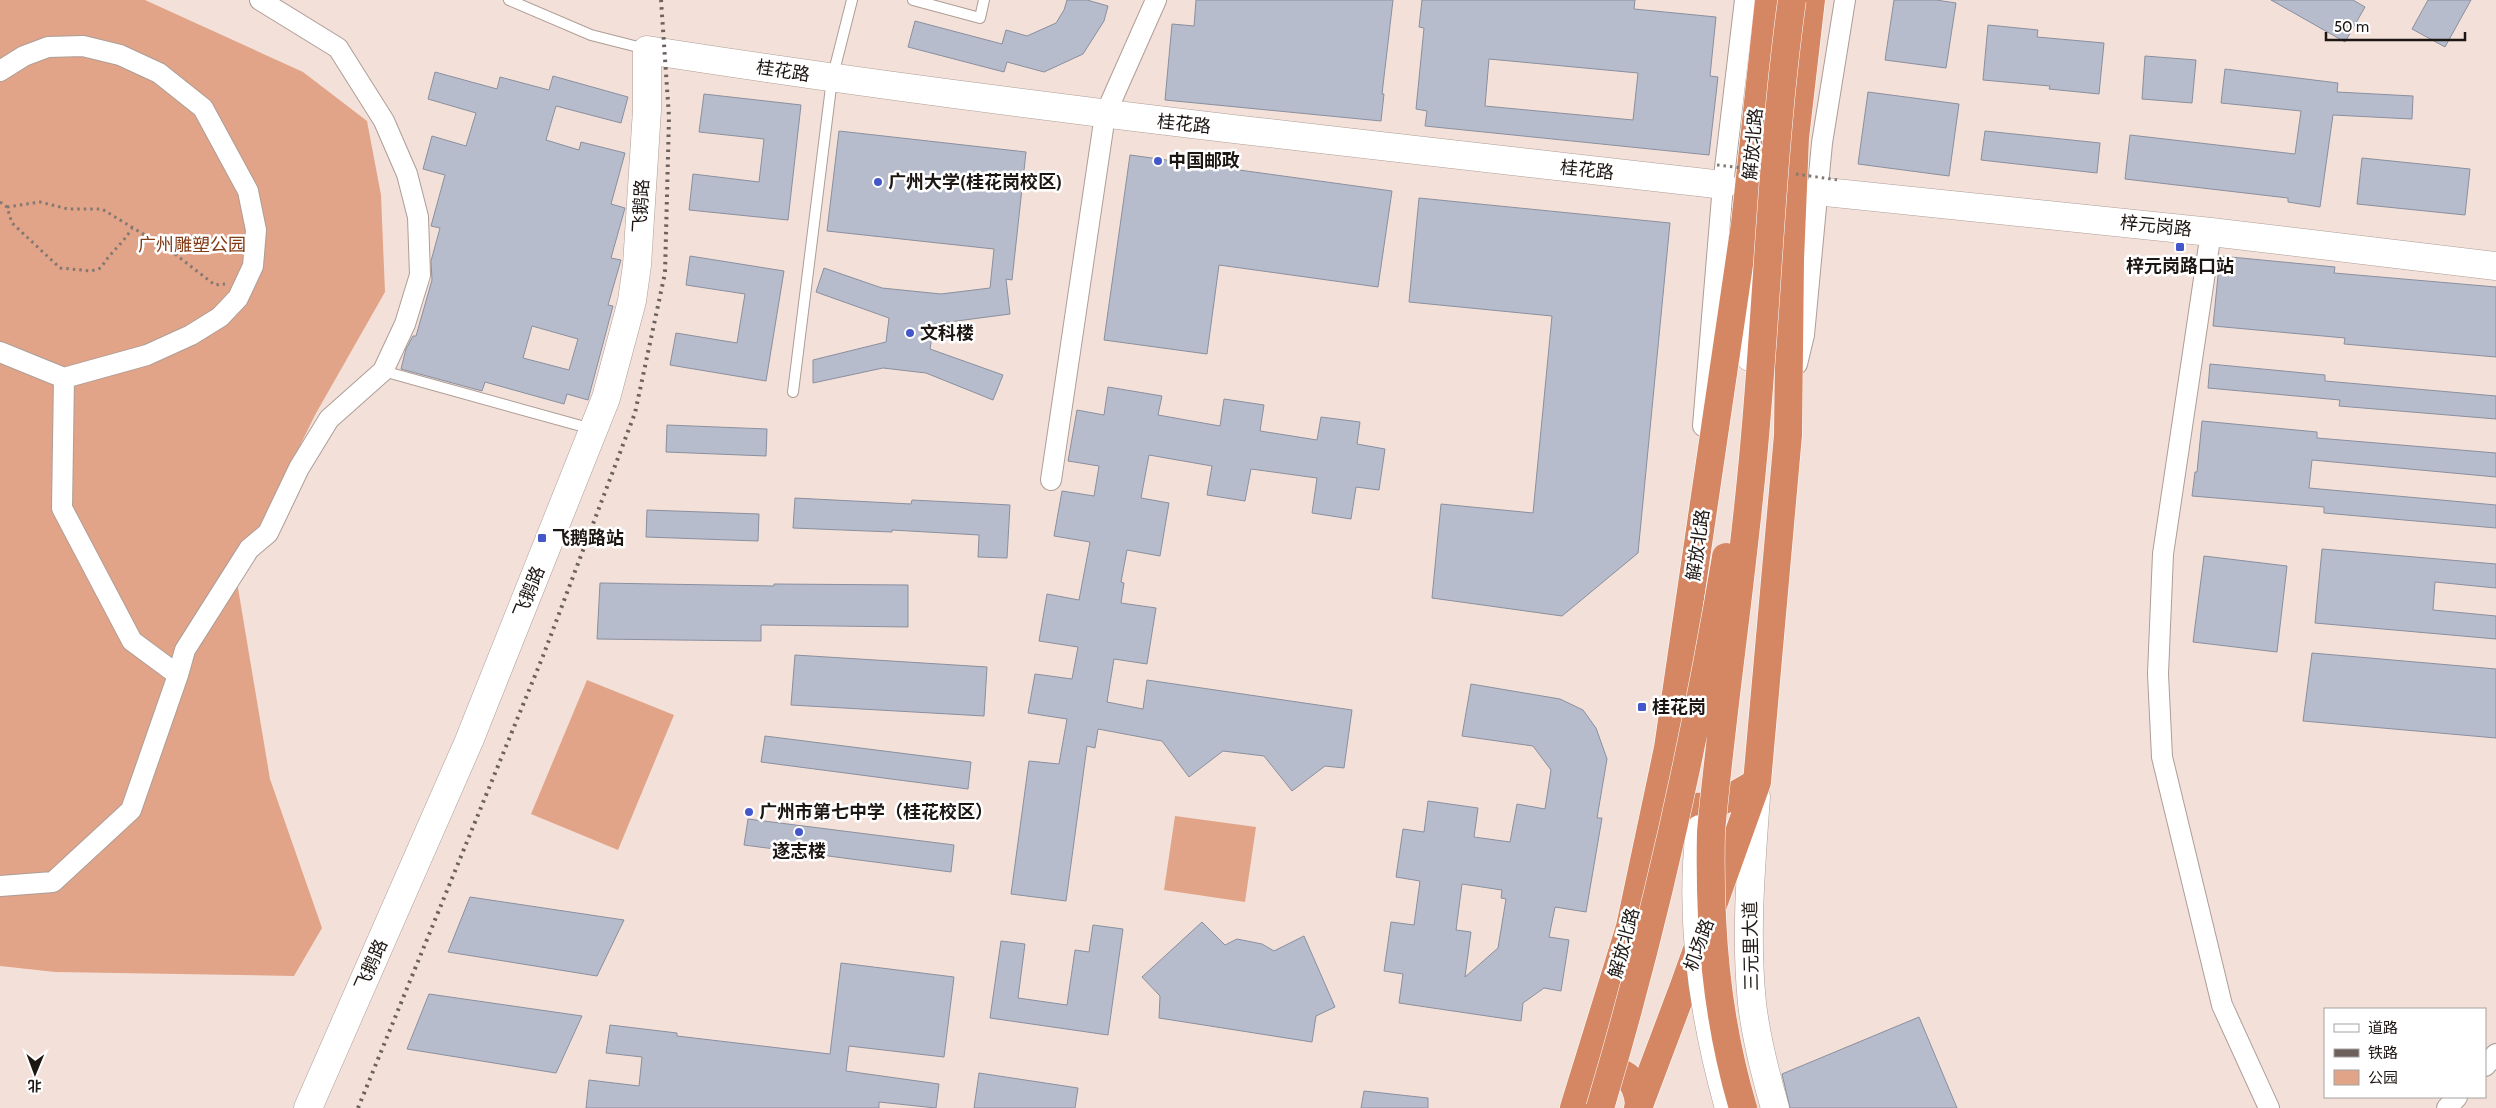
<svg xmlns="http://www.w3.org/2000/svg" width="2496" height="1108" font-family="Cabin,'Noto Sans SC',sans-serif">
<style>
.green{fill:#e1a488}
.building{fill:#b7bccc;stroke:#8a8f9e;fill-rule:evenodd}
.lines{fill:none;stroke-linecap:round;stroke-linejoin:round}
.lane-casing{stroke:#ae9d96;stroke-width:12}
.street-casing{stroke:#ae9d96;stroke-width:22}
.secondary-casing{stroke:#ae9d96;stroke-width:29}
.highway-casing{stroke:#fff;stroke-width:29}
.path{stroke:#847873;stroke-width:3;stroke-dasharray:2.5 4;stroke-linecap:butt}
.lane{stroke:#fff;stroke-width:10}
.street{stroke:#fff;stroke-width:20}
.secondary{stroke:#fff;stroke-width:28}
.highway{stroke:#d58763;stroke-width:28}
.rail{stroke:#6c615c;stroke-width:4;stroke-dasharray:2.5 5;stroke-linecap:butt}
.secondary-bridge-casing{stroke:#ae9d96;stroke-width:29;stroke-linecap:butt}
.highway-bridge-casing{stroke:#fff;stroke-width:29;stroke-linecap:butt}
.path-bridge{stroke:#847873;stroke-width:3;stroke-dasharray:2.5 4;stroke-linecap:butt}
.secondary-bridge{stroke:#fff;stroke-width:28}
.highway-bridge{stroke:#d58763;stroke-width:28}
.poi-dot{fill:#4356ca;stroke:#fff;stroke-width:2}
.labels{text-anchor:middle;dominant-baseline:central;stroke-width:5;stroke-linejoin:round;paint-order:stroke}
.street-label{font-size:18px;fill:#1d1714;stroke:#fff}
.poi-label{font-size:18px;font-weight:bold;fill:#1d1714;stroke:#fff;text-anchor:start}
.park-label{font-size:18px;fill:#823b14;stroke:#fff}
</style>
<rect width="100%" height="100%" fill="#f3e1d9"/>
<path class="green" d="M0,0H145L303,72L367,121L381,195L385,292L315,415L236,576L270,779L322,928L294,976L55,972L0,966Z
M587,680L674,715L618,850L531,814Z
M1175,816L1256,827L1245,902L1164,890Z"/>
<path class="building" d="M1067,0H1087L1108,6L1104,21L1083,54L1044,72L1007,62L1004,72L908,47L915,21L1002,44L1006,30L1027,36L1056,23L1064,10Z
M1196,0H1393L1382,94H1384L1381,121L1165,100L1172,24L1194,26Z
M1422,0H1635L1634,9L1716,17L1710,76L1718,77L1709,155L1425,126L1427,111L1416,109L1424,28L1419,27ZM1489,59L1638,73L1633,120L1485,106Z
M1894,0H1936L1956,3L1946,68L1885,60Z
M2271,0H2353L2365,7L2345,42Z
M2428,0H2471L2445,47L2412,29Z
M1988,25L2038,30L2037,37L2104,43L2099,94L2049,89L2050,86L1983,80Z
M2145,56L2196,60L2192,103L2142,99Z
M2225,69L2338,83L2337,92L2413,96L2412,119L2333,115L2320,207L2288,202V198L2125,179L2130,135L2295,154L2301,111L2221,103Z
M435,72L497,89L500,77L549,90L553,76L628,97L621,123L556,106L546,140L579,150L581,142L625,153L611,204L625,208L611,258L621,260L608,305L613,306L588,400L567,394L564,404L485,382L482,391L401,369L406,349L413,336H416L432,280L431,261L440,228L431,226L445,175L423,169L432,136L466,146L476,113L428,99ZM532,326L578,339L569,370L523,358Z
M1868,92L1959,104L1949,176L1858,164Z
M704,94L801,105L788,220L689,210L693,174L759,182L764,139L699,132Z
M839,131L1026,152L1012,280L1006,279L1010,314L934,324L930,349L1003,375L993,400L926,373L883,368L813,383V360L886,342L889,318L816,292L824,268L882,288L941,294L990,288L994,249L827,231Z
M1985,131L2100,143L2097,173L1981,160Z
M1130,155L1392,191L1378,287L1219,265L1207,354L1104,340Z
M2362,158L2470,169L2465,215L2357,204Z
M1419,198L1670,223L1638,553L1562,616L1432,598L1441,504L1533,513L1552,316L1409,302Z
M690,256L784,271L766,381L670,365L676,333L737,343L745,294L686,285Z
M2220,256L2335,267L2334,273L2496,287V357L2344,344L2345,338L2213,326Z
M2210,364L2325,375V381L2496,396V419L2339,406L2340,400L2208,388Z
M1108,387L1162,396L1158,415L1220,426L1224,399L1264,405L1260,431L1317,440L1321,417L1360,422L1357,444L1385,449L1379,490L1356,487L1351,519L1312,513L1317,478L1251,469L1245,501L1207,495L1212,466L1149,455L1141,498L1169,503L1160,556L1127,550L1121,582L1124,583L1121,603L1156,608L1147,664L1114,659L1107,702L1143,709L1147,680L1352,710L1344,768L1325,766L1292,791L1264,756L1223,751L1189,777L1162,741L1098,729L1095,748L1087,746L1066,901L1011,894L1029,761L1059,764L1067,719L1028,713L1035,674L1072,679L1078,647L1039,641L1047,594L1079,600L1090,542L1054,536L1062,491L1094,496L1099,466L1068,461L1077,410L1104,415Z
M2202,421L2317,432V438L2496,453V477L2312,460L2309,488L2496,505V528L2324,513V507L2192,496L2195,472H2197Z
M667,425L767,429L766,456L666,452Z
M795,498L911,504L912,500L1010,505L1007,558L978,557L979,535L892,530V532L793,528Z
M647,510L759,514L758,541L646,537Z
M2322,549L2496,564V588L2435,582L2433,610L2496,616V639L2315,623Z
M2204,556L2287,566L2277,652L2193,642Z
M600,583L774,586V584L908,585V627L761,625V641L597,639Z
M2312,653L2496,669V738L2303,721Z
M795,655L987,667L984,716L791,705Z
M1471,684L1560,699L1583,710L1596,728L1607,759L1597,818H1602L1586,912L1555,907L1549,937L1569,940L1561,991L1544,988L1523,1003L1521,1021L1399,1003L1403,974L1384,971L1391,922L1414,925L1420,881L1396,877L1403,829L1424,832L1428,801L1478,808L1474,837L1510,842L1517,804L1545,809L1551,770L1533,746L1462,736ZM1462,884L1502,890L1501,898L1506,899L1498,948L1465,977L1471,932L1456,930Z
M765,736L971,762L968,789L761,762Z
M748,819L954,845L951,872L744,845Z
M470,897L624,920L597,976L448,952Z
M1202,922L1225,945L1237,939L1262,944L1274,951L1304,936L1335,1007L1316,1016L1312,1042L1159,1018L1160,996L1142,977Z
M1093,925L1123,929L1108,1035L990,1018L1001,941L1025,944L1018,998L1067,1005L1075,950L1089,952Z
M841,963L954,977L944,1057L849,1046L846,1071L939,1084L936,1108L879,1102V1108H586L589,1080L639,1086L642,1057L606,1053L610,1025L677,1033V1036L830,1054Z
M429,994L582,1016L556,1073L407,1049Z
M1919,1017L1957,1108H1790L1782,1074Z
M979,1073L1078,1088L1075,1108H974Z
M1364,1091L1428,1098V1108H1361Z"/>
<g class="lines">
<defs>
<path id="lane" d="M509,0L591,35L646,49
M913,0L980,18L984,0
M383,371L592,429
M793,392L832,79L852,0"/>
<path id="street" d="M0,71L24,56L48,47L83,46L120,55L159,73L203,108L248,191L256,230L253,266L238,298L220,317L191,335L147,355L64,378L0,352
M2211,232L2163,554L2158,674L2162,757L2222,1005L2269,1108
M1797,364L1804,335L1822,143L1845,0
M1703,426L1723,185L1745,0
M1051,480L1105,115L1156,0
M178,675L185,650L249,549L268,533L299,468L329,419L383,371L405,324L420,275L418,217L407,174L384,121L338,48L260,0
M0,886L53,882L131,810L178,675L132,641L62,508L64,378
M2485,1066L2496,1054
M2447,1108L2457,1097"/>
<path id="secondary" d="M1816,191L2211,232L2496,266
M1747,255L1750,357
M1756,797C1751,866 1745,935 1752,1003C1756,1039 1765,1073 1775,1108
M308,1108L469,741L606,398L632,301L637,265L647,110V50C1005,106 1364,144 1723,185"/>
<path id="highway" d="M1662,786C1686,825 1729,800 1757,782
M1589,1078C1615,1062 1637,1074 1639,1105
M1574,1108L1630,927L1668,748L1745,224L1769,0
M1638,1108L1684,986L1757,782L1788,435L1790,260L1795,138L1811,0"/>
</defs>
<use href="#lane" class="lane-casing"/>
<use href="#street" class="street-casing"/>
<use href="#secondary" class="secondary-casing"/>
<use href="#highway" class="highway-casing"/>
<path class="path" d="M0,202L7,207L12,223L60,268L91,271L101,268C110,252 123,244 132,228
M7,207L40,202L68,209H102L171,251L215,285L225,284"/>
<use href="#lane" class="lane"/>
<use href="#street" class="street"/>
<use href="#secondary" class="secondary"/>
<use href="#highway" class="highway"/>
<path class="rail" d="M358,1108L543,656L635,413L665,273L669,117L661,0"/>
<defs>
<path id="secondary-bridge" d="M1700,829C1689,921 1704,1019 1729,1108"/>
<path id="highway-bridge" d="M1600,1108C1654,927 1695,743 1726,557
M1743,1108C1716,1017 1709,927 1711,832C1723,700 1744,568 1755,436C1768,290 1772,144 1792,0"/>
</defs>
<use href="#secondary-bridge" class="secondary-bridge-casing"/>
<use href="#highway-bridge" class="highway-bridge-casing"/>
<path class="path-bridge" d="M1717,165L1753,169
M1796,174L1838,180"/>
<use href="#secondary-bridge" class="secondary-bridge"/>
<use href="#highway-bridge" class="highway-bridge"/>
</g>
<g class="poi-dot">
<circle cx="1158" cy="161" r="5"/>
<circle cx="878" cy="182" r="5"/>
<rect x="2175" y="242" width="10" height="10" rx="2.5"/>
<circle cx="910" cy="333" r="5"/>
<rect x="537" y="533" width="10" height="10" rx="2.5"/>
<rect x="1637" y="702" width="10" height="10" rx="2.5"/>
<circle cx="749" cy="812" r="5"/>
<circle cx="799" cy="832" r="5"/>
</g>
<g class="labels">
<g class="street-label">
<text transform="translate(783 71) rotate(9)">桂花路</text>
<text transform="translate(1184 124) rotate(6)">桂花路</text>
<text transform="translate(1753 144) rotate(-85)">解放北路</text>
<text transform="translate(1587 170) rotate(6)">桂花路</text>
<text transform="translate(641 206) rotate(-87)">飞鹅路</text>
<text transform="translate(2156 226) rotate(6)">梓元岗路</text>
<text transform="translate(1698 545) rotate(-82)">解放北路</text>
<text transform="translate(529 592) rotate(-68)">飞鹅路</text>
<text transform="translate(1624 943) rotate(-75)">解放北路</text>
<text transform="translate(1699 945) rotate(-70)">机场路</text>
<text transform="translate(1751 946) rotate(-91)">三元里大道</text>
<text transform="translate(371 965) rotate(-66)">飞鹅路</text>
</g>
<g class="poi-label">
<text x="1168" y="161">中国邮政</text>
<text x="888" y="182">广州大学(桂花岗校区)</text>
<text x="2180" y="266" text-anchor="middle">梓元岗路口站</text>
<text x="920" y="333">文科楼</text>
<text x="552" y="538">飞鹅路站</text>
<text x="1652" y="707">桂花岗</text>
<text x="759" y="812">广州市第七中学（桂花校区）</text>
<text x="799" y="851" text-anchor="middle">遂志楼</text>
</g>
<g class="park-label">
<text x="192" y="245">广州雕塑公园</text>
</g>
</g>
<rect x="2324" y="1008" width="162" height="90" fill="#ffffff" stroke="#a5a2a1"/>
<rect x="2334" y="1024" width="25" height="8" fill="#ffffff" stroke="#a5a2a1"/>
<text x="2368" y="1033" font-size="15" fill="#1d1714">道路</text>
<rect x="2334" y="1049" width="25" height="8" fill="#6c615c" stroke="#a5a2a1"/>
<text x="2368" y="1058" font-size="15" fill="#1d1714">铁路</text>
<rect x="2334" y="1070" width="25" height="15" fill="#e1a488" stroke="#a5a2a1"/>
<text x="2368" y="1083" font-size="15" fill="#1d1714">公园</text>
<g transform="translate(35 1073) rotate(181)" stroke="#ffffff" stroke-width="4" paint-order="stroke">
<path d="M0-4L9 19L0 12L-9 19Z" fill="#1d1714"/>
<text y="-8" font-size="14" font-weight="bold" text-anchor="middle" fill="#1d1714">北</text>
</g>
<path d="M2326 32v8h139v-8" fill="none" stroke="#1d1714" stroke-width="2.5"/>
<text x="2334" y="32" font-size="15" fill="#1d1714" stroke="#ffffff" stroke-width="4" paint-order="stroke">50 m</text>
</svg>
